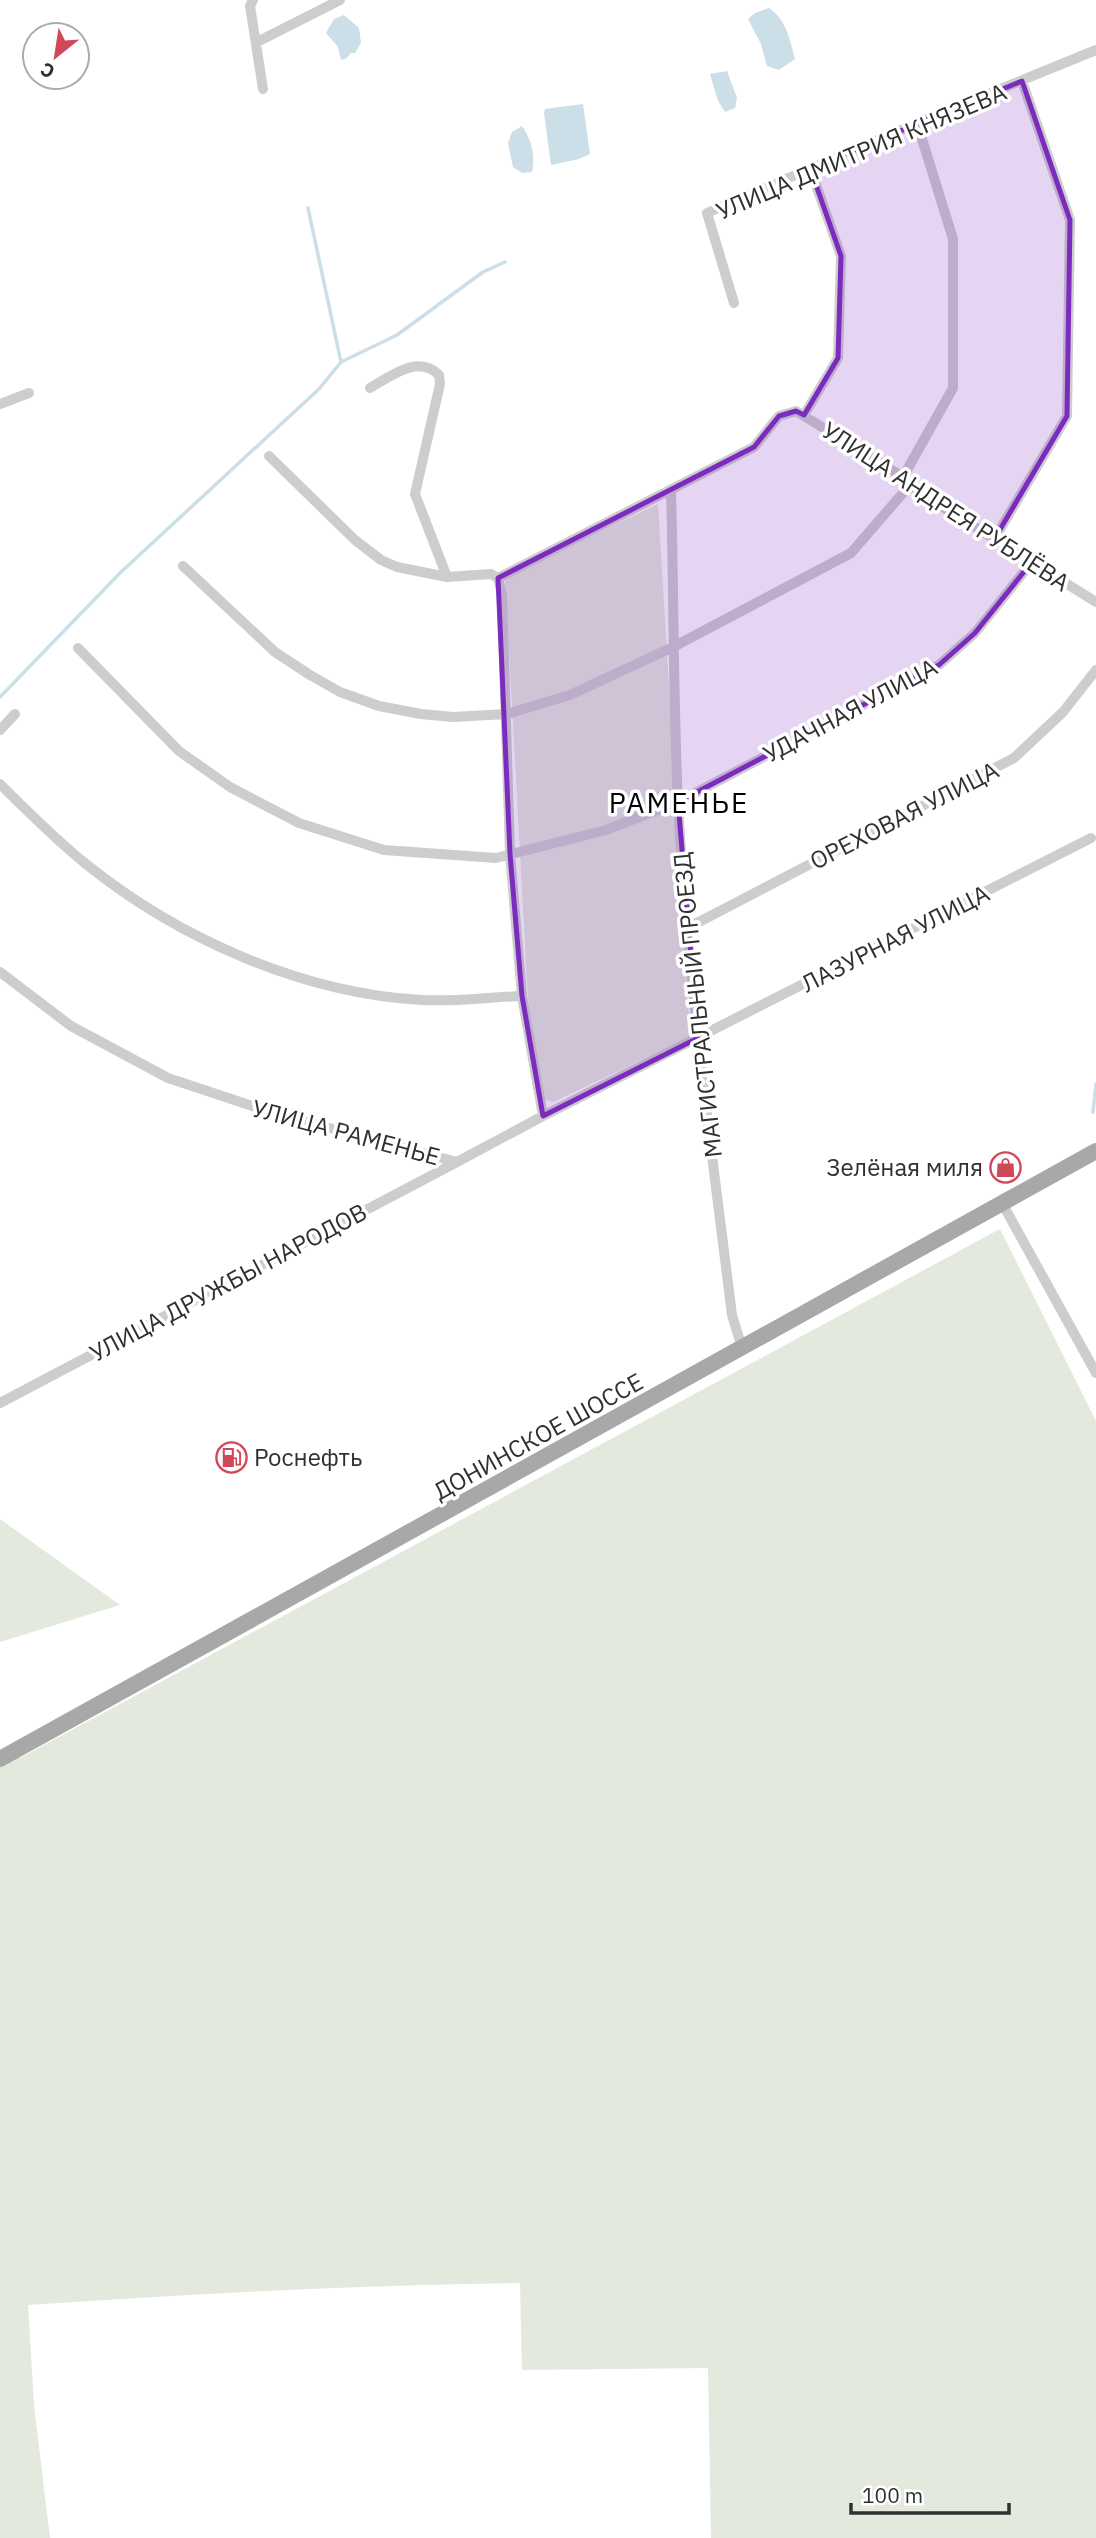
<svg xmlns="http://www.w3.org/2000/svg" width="1096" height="2538" font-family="'IBM Plex Sans',sans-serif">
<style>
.green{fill:#e4e9dd}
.water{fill:#ccdee7}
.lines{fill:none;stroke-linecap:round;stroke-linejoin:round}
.stream{stroke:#ccdee7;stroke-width:3.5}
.minor{stroke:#cdcdcd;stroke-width:10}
.primary{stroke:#a8a8a8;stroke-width:16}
.marked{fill:#7b2cbf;fill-opacity:0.2;stroke:#7b2cbf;stroke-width:5;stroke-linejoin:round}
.labels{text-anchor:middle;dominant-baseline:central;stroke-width:7;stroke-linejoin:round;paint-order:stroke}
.street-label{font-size:24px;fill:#303030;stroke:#fff}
.poi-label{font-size:24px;fill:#303030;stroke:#fff;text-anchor:end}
.quarter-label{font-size:28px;letter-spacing:2px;fill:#000;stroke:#fff}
</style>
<rect width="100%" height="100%" fill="#fff"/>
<path class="green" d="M658,504L690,1037L553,1102L543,1099L528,999L505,577Z
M1000,1229L1096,1421V2538H711L708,2368L522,2370L520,2283C356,2285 192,2294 28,2305L34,2405L50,2538H0V1750L20,1758Z
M0,1519L120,1605L0,1642Z"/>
<path class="water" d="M769,8C786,19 790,40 795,59L779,70L767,66L761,44L748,19L755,13Z
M344,15L359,28L361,43L355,53H351L346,59L341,60L338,47L326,33L334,19Z
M727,71L737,98L735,108L725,112L718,101L710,74Z
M583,104L590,154L579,159L551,165L544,113L545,109Z
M522,126C531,139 536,156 532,172L522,173L513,167L508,143L512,132Z"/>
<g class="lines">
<path class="stream" d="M341,362L397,335L483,272L505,262
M0,697L121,572L319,389L341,362L308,208
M1093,1112L1096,1084"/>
<path class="minor" d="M253,0L250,6L263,89
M261,40L340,0
M734,303L707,213L917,123L1096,50
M370,388C391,376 418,354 439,375L440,384L415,494L447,577
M0,404L29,393
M804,415L838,358L841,256L810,168
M269,456L355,540L381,560L397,567L447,577L491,574L498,578
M903,477L953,388V239L917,123
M671,490C674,595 673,699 678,803C687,975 711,1145 732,1315L742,1348
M995,538L1067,416L1070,220L1022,81
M183,566L275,652L310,675L340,692L379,706L421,714L453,717L507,714L570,695L675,646L851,553L909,486
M498,578L754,447L779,416L796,411L903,477L909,486L1096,602
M498,578L502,595L510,854L522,996L543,1116
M78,648L179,751L230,787L299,823L384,850L496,858L606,830L678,802L939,665L975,633L1031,563
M0,730L15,714
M0,784C27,811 56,840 86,864C178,938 301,993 421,1000C454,1002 488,997 522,996
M687,926L699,922L1014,758L1063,712L1096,670
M0,972L71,1026L168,1078L273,1113L457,1162L543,1116L1091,838
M1002,1203L1096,1373
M0,1403L457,1162"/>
<path class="primary" d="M0,1759L1096,1151"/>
</g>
<path class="marked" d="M1022,81L1070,220L1067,416L995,538L1031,563L975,633L939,665L678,802L698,1038L543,1116L522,996L510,854L498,578L754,447L779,416L796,411L804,415L838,358L841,256L810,168Z"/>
<defs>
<symbol id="shop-ring" viewBox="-11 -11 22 22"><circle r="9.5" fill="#fff" stroke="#d14859" stroke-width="1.5"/><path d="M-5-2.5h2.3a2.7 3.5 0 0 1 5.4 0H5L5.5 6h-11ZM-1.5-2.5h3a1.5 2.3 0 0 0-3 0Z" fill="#d14859"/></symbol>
<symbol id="fuel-ring" viewBox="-11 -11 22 22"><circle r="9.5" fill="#fff" stroke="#d14859" stroke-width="1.5"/><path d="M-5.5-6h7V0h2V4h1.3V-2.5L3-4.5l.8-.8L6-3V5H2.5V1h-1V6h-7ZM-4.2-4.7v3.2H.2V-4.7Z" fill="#d14859"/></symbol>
</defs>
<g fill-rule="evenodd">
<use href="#shop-ring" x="988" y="1150" width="35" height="35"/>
<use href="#fuel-ring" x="214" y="1440" width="35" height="35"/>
</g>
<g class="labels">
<g class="street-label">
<text transform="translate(861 151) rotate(-23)">УЛИЦА ДМИТРИЯ КНЯЗЕВА</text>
<text transform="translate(946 506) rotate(33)">УЛИЦА АНДРЕЯ РУБЛЁВА</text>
<text transform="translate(850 710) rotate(-28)">УДАЧНАЯ УЛИЦА</text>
<text transform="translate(904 815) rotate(-27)">ОРЕХОВАЯ УЛИЦА</text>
<text transform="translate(895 938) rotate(-27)">ЛАЗУРНАЯ УЛИЦА</text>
<text transform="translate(697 1005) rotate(-96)">МАГИСТРАЛЬНЫЙ ПРОЕЗД</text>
<text transform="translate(346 1132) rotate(15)">УЛИЦА РАМЕНЬЕ</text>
<text transform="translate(228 1282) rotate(-28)">УЛИЦА ДРУЖБЫ НАРОДОВ</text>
<text transform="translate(538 1436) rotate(-29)">ДОНИНСКОЕ ШОССЕ</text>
</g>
<g class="poi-label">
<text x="983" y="1167">Зелёная миля</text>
<text x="254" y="1457" text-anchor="start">Роснефть</text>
</g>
<g class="quarter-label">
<text x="679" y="802">РАМЕНЬЕ</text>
</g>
</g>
<g transform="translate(56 56) rotate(210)"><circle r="33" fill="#ffffff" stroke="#acacac" stroke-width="2"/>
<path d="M0-5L12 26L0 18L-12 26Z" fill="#d14859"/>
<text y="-10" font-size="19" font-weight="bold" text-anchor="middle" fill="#303030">С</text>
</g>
<path d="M851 2503v10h158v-10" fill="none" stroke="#303030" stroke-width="3.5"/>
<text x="862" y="2503" font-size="21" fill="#303030" stroke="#ffffff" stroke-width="5" paint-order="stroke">100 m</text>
</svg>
